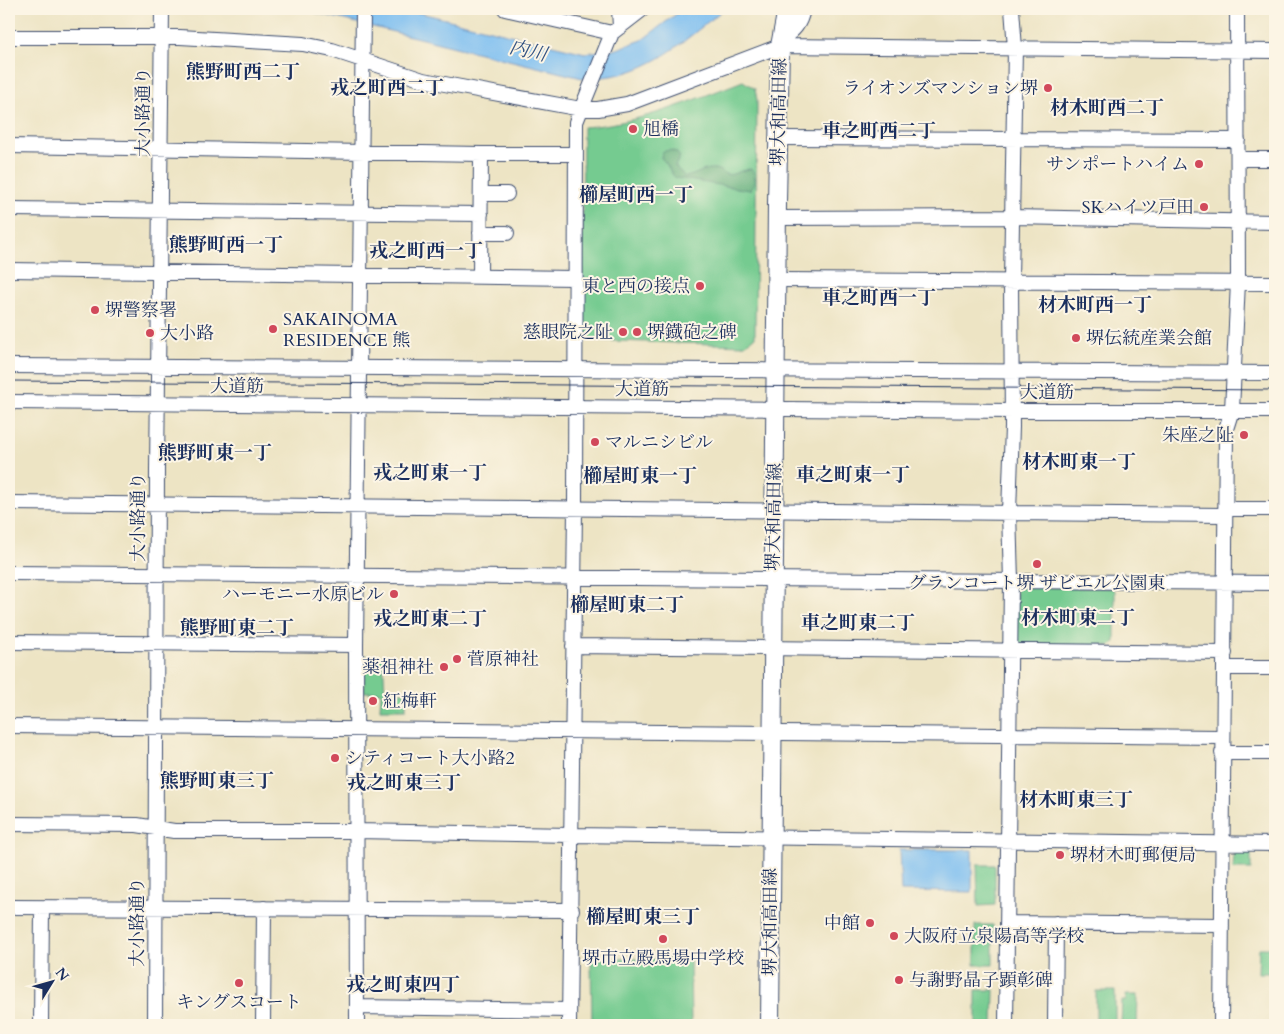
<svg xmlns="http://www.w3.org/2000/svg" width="1284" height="1034" font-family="Cardo,'Noto Serif JP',serif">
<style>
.green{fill:#75cb90;stroke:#487d77}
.forest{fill:#60af7a;stroke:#3e6f6c}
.water{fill:#7bbef1;stroke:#4b76a8}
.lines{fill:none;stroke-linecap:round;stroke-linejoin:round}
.minor-casing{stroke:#3a4a6d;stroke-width:16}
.major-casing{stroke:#3a4a6d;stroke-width:20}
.minor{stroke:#fff;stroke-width:14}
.major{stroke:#fff;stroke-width:18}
.tram{stroke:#1b2f5e;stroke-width:1}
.poi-dot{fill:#d1495b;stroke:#fcf5e5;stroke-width:2}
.labels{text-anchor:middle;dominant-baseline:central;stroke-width:4;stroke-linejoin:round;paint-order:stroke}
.poi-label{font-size:18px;fill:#1b2f5e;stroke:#fcf5e5;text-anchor:start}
.street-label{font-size:18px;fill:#1b2f5e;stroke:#fcf5e5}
.water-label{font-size:19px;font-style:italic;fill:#335383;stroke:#fcf5e5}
.neighbourhood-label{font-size:19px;font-weight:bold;fill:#1b2f5e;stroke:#fcf5e5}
</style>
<rect width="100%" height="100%" fill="#fcf5e5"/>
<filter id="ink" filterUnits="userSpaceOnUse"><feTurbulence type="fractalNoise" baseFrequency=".02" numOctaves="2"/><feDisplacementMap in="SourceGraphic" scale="10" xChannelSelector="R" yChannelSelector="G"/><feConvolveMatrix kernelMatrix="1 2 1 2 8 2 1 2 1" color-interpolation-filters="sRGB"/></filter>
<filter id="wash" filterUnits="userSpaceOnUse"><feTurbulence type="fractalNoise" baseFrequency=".0096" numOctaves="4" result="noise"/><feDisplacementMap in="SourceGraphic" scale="20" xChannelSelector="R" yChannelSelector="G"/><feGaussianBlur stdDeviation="1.12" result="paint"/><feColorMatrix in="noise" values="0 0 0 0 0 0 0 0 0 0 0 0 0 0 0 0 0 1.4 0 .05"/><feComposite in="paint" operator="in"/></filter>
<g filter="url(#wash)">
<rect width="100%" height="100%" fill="#ede4c4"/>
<path class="green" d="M743,81L755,89L757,100L755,337L745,345L582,340L583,127C639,124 691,101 743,81Z
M1019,587L1112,588L1115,591V642L1110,646L1019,644L1016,641V590Z
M364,656H383L385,692H406V709H380L381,692H364Z
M1234,853H1251V869H1233Z
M995,865V905L978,906L977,865Z
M975,925H993V965H975Z
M1259,948H1275V973H1258Z
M591,959H690L691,1025H592Z
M976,990H994L993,1025H976Z
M1096,991H1115V1025H1096Z
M1126,995H1138L1137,1025H1121L1122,1001H1126Z"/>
<path class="forest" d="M669,150L676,152L680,157L675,166L685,177C696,176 702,168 715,169C722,170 725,177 733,174C740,172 744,169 751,169C757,177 756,182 750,190L676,178C669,173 669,164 661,158L662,152Z"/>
<path class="water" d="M292,9H404L585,53L617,49L642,40L683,9H724C676,47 647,79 582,78L312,12Z
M899,850H972V892L901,891Z"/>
</g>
<g filter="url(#ink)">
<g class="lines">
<defs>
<path id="minor" d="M505,9L612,33
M619,9L620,27
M9,37H180L303,44L332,50L423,80L581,109H598L627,104L780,46L1275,51
M781,40C794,30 800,25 803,9
M778,138L1238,140
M9,146L481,154H576
M1238,159H1275
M481,194H507
M9,209L481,214
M777,218L1012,217L1275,222
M480,233H507
M9,270L574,278
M480,277L481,154
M778,280L1275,283
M9,366L1275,373
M9,402L1012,411H1275
M9,503L1225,515
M1225,509H1275
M9,573L1275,583
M9,642L356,645
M573,646L1225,653
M1224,668H1275
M9,726L1222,737
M1222,753H1275
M9,824L137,825L174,831H356L571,835L1275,844
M9,907L572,910
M1007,923L1222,925
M357,1007L569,1010
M41,1025L42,908
M155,1025L157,470L162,9
M263,1025L264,908
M357,1025L356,645L363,9
M569,1025L575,508L576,122L612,33L643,9
M1006,1025L1011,581L1009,512L1012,427L1011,281L1015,48L1012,9
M1055,1025L1056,923
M1221,1025L1226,429L1232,410L1238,282L1237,9"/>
<path id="major" d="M770,1025L777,203L780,46L787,9"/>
</defs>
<use href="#minor" class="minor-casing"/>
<use href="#major" class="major-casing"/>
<use href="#minor" class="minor"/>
<use href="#major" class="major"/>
<path class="tram" d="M9,381L1275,390"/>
</g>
</g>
<g class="poi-dot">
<circle cx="1048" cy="88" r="5"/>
<circle cx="633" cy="129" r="5"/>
<circle cx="1199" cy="164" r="5"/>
<circle cx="1204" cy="207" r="5"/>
<circle cx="700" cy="286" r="5"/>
<circle cx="95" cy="310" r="5"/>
<circle cx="273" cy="329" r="5"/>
<circle cx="623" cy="332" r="5"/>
<circle cx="637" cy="332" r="5"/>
<circle cx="150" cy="333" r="5"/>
<circle cx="1076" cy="338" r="5"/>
<circle cx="1244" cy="435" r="5"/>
<circle cx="595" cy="442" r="5"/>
<circle cx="1037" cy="564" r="5"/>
<circle cx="394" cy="594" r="5"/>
<circle cx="457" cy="659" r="5"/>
<circle cx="444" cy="667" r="5"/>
<circle cx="373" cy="701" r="5"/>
<circle cx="335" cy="758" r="5"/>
<circle cx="1060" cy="855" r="5"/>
<circle cx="870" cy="923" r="5"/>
<circle cx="894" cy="936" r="5"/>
<circle cx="663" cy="939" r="5"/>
<circle cx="899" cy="980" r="5"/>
<circle cx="239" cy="983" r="5"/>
</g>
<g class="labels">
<g class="poi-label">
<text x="1038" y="88" text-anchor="end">ライオンズマンション堺</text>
<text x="643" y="129">旭橋</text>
<text x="1189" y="164" text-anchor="end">サンポートハイム</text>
<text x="1194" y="207" text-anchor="end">SKハイツ戸田</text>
<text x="690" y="286" text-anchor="end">東と西の接点</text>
<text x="105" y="310">堺警察署</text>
<text x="283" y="319">SAKAINOMA<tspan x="283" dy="21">RESIDENCE 熊</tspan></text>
<text x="613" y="332" text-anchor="end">慈眼院之阯</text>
<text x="647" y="332">堺鐡砲之碑</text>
<text x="160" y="333">大小路</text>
<text x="1086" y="338">堺伝統産業会館</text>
<text x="1234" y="435" text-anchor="end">朱座之阯</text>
<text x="605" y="442">マルニシビル</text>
<text x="1037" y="583" text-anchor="middle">グランコート堺 ザビエル公園東</text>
<text x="384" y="594" text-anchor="end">ハーモニー水原ビル</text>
<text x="467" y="659">菅原神社</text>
<text x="434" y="667" text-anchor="end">薬祖神社</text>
<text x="383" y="701">紅梅軒</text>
<text x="345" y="758">シティコート大小路2</text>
<text x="1070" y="855">堺材木町郵便局</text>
<text x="860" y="923" text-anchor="end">中館</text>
<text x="904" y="936">大阪府立泉陽高等学校</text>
<text x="663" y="958" text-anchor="middle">堺市立殿馬場中学校</text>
<text x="909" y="980">与謝野晶子顕彰碑</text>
<text x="239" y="1002" text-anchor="middle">キングスコート</text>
</g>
<g class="street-label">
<text transform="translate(143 112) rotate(-90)">大小路通り</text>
<text transform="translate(779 112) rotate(-89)">堺大和高田線</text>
<text x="237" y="386">大道筋</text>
<text x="642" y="389">大道筋</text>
<text x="1047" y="392">大道筋</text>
<text transform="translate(138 517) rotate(-90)">大小路通り</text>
<text transform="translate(774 517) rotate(-89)">堺大和高田線</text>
<text transform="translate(137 922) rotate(-90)">大小路通り</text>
<text transform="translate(770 922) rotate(-90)">堺大和高田線</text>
</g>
<g class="water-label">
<text transform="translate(528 51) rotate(13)">内川</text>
</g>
<g class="neighbourhood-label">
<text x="243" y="72">熊野町西二丁</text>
<text x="387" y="88">戎之町西二丁</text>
<text x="1107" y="108">材木町西二丁</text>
<text x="879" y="131">車之町西二丁</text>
<text x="636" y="195">櫛屋町西一丁</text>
<text x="226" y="245">熊野町西一丁</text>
<text x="426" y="251">戎之町西一丁</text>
<text x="879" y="298">車之町西一丁</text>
<text x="1095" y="305">材木町西一丁</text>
<text x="215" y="453">熊野町東一丁</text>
<text x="1079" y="462">材木町東一丁</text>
<text x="430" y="473">戎之町東一丁</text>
<text x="853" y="475">車之町東一丁</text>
<text x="640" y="476">櫛屋町東一丁</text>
<text x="627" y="605">櫛屋町東二丁</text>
<text x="1078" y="618">材木町東二丁</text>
<text x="430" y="619">戎之町東二丁</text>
<text x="858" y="623">車之町東二丁</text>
<text x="237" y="628">熊野町東二丁</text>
<text x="217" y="781">熊野町東三丁</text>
<text x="404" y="783">戎之町東三丁</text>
<text x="1076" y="800">材木町東三丁</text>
<text x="643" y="917">櫛屋町東三丁</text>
<text x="403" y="985">戎之町東四丁</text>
</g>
</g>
<rect width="1284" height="1034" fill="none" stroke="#fcf5e5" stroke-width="30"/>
<g transform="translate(52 982) rotate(53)" stroke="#fcf5e5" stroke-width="4" paint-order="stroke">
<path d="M0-4L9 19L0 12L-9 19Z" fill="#1b2f5e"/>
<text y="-8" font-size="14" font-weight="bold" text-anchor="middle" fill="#1b2f5e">N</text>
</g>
</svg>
